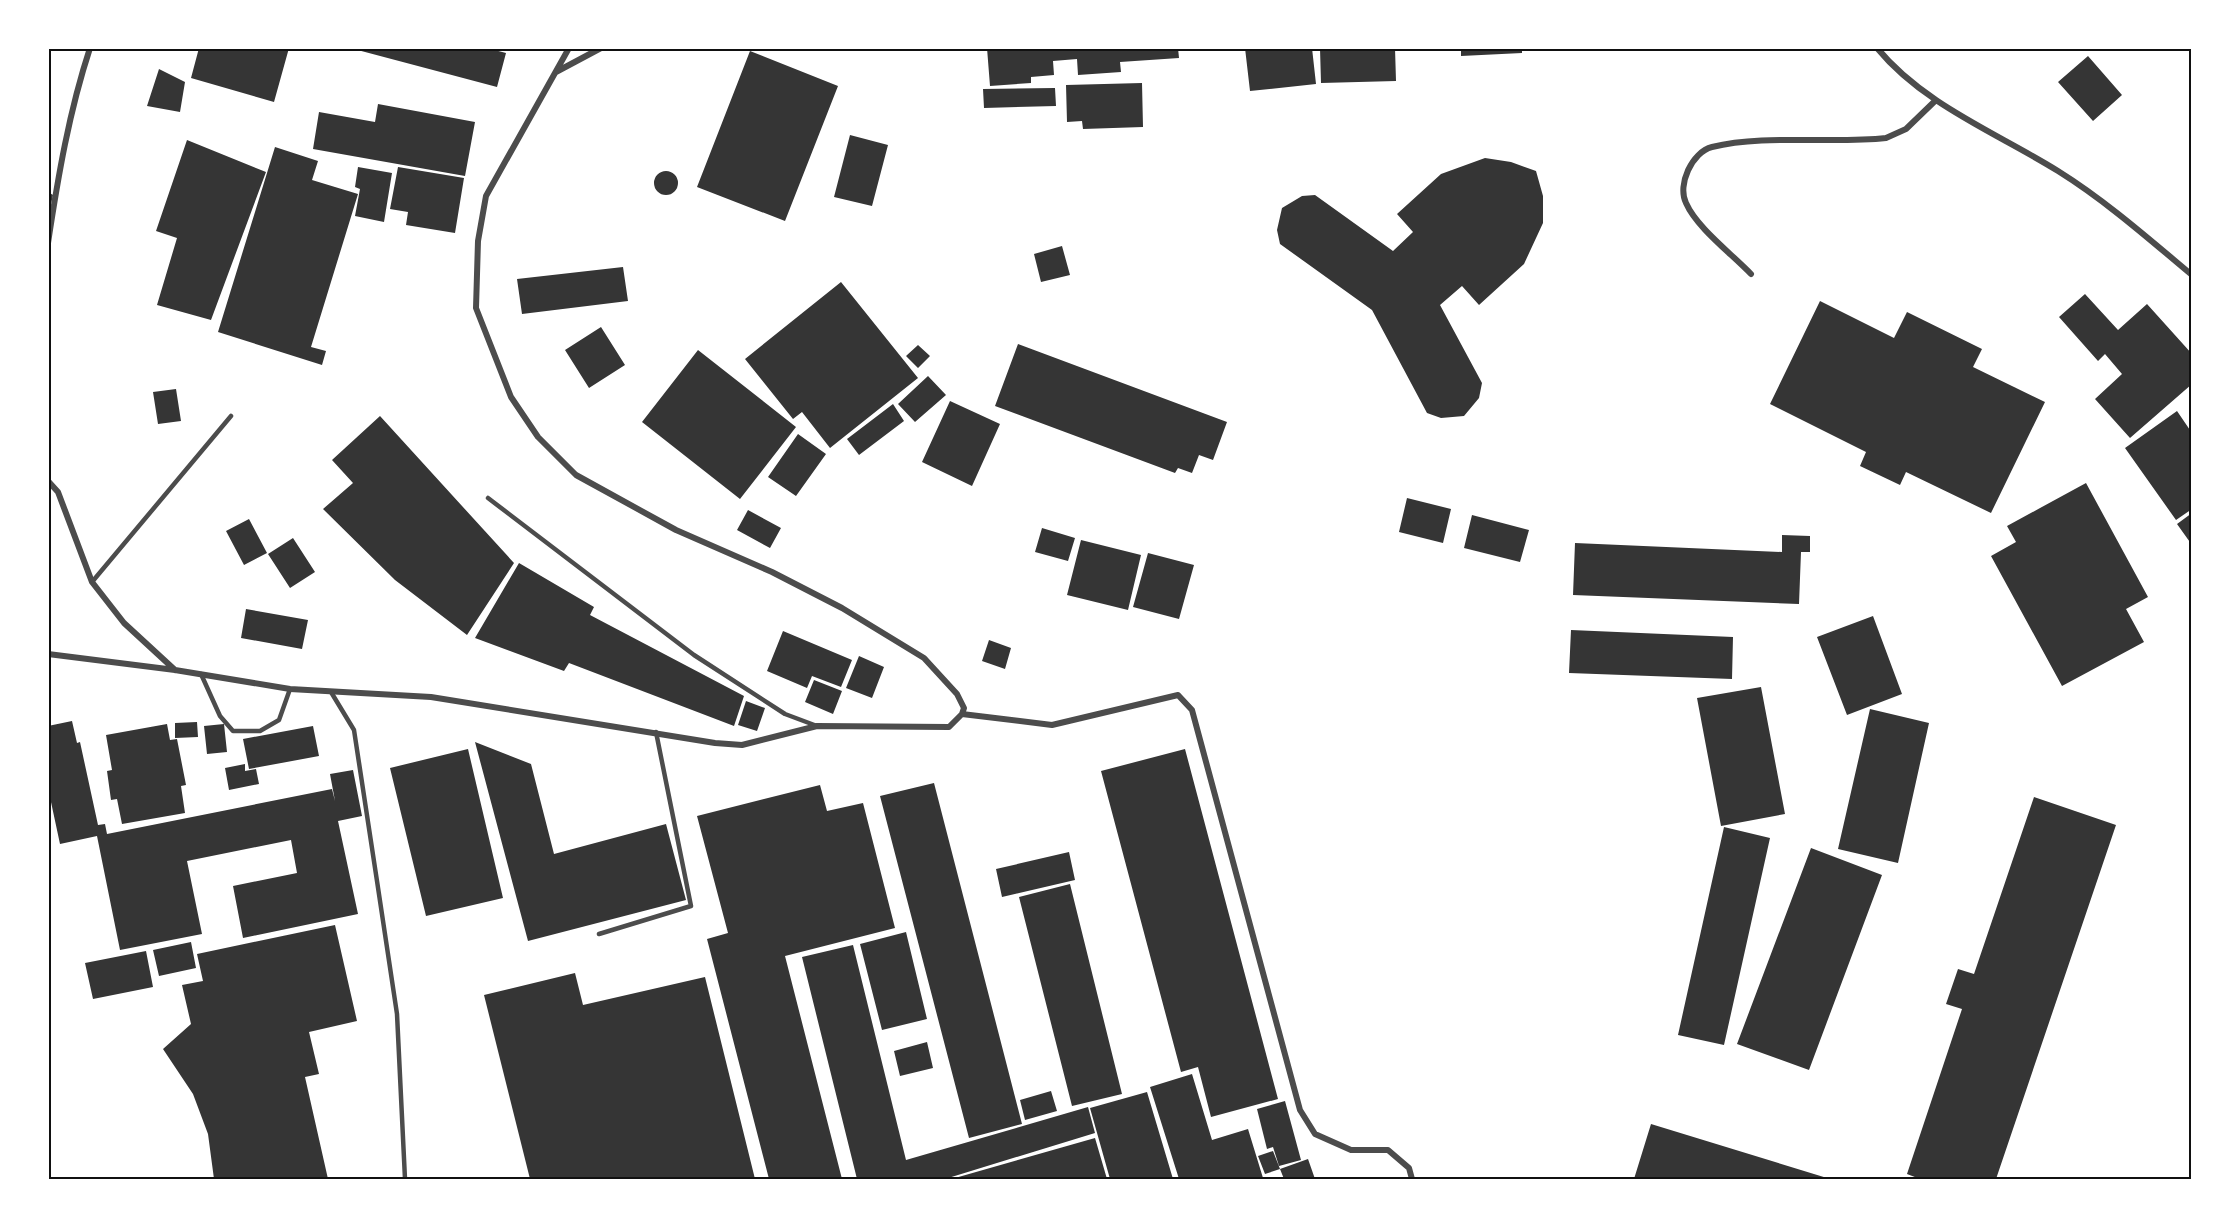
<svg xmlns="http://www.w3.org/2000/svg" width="2240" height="1227" font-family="'Playfair Display',serif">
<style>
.building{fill:#353535}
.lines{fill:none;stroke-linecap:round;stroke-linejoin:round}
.service{stroke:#4c4c4c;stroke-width:4.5}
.minor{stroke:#4c4c4c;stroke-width:6}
.neatline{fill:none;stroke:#111;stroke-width:2}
</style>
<rect width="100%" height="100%" fill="#fff"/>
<path class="building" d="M199,48H289L274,102L191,78Z
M350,48H487L506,53L497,87Z
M987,48H1178L1179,58L1120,62L1121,72L1078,75L1077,59L1053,61L1054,75L1031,77V83L990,86Z
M1245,48H1312L1316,84L1250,91Z
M1320,48H1395L1396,81L1321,83Z
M1461,48H1522V53L1461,56Z
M750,51L838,86L785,221L697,187Z
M2088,56L2122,95L2093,121L2058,82Z
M159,69L185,82L180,112L147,106Z
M1142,83L1143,127L1083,129L1082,121L1067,122L1066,85Z
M1055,88L1056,106L984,108L983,89Z
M378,104L475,122L465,176L313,149L319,112L375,122Z
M850,135L888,145L872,206L834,197Z
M187,140L266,172L211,320L157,305L177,238L156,231Z
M275,147L318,161L312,180L358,194L311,347L326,351L322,365L218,332Z
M1485,158L1511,162L1536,171L1543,196V223L1524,264L1479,305L1462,286L1440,305L1482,383L1479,398L1464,416L1441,418L1427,413L1372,310L1280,244L1277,230L1282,208L1302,196L1315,195L1393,251L1413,232L1397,214L1441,174Z
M358,167L392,173L384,222L355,216L360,189L355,187Z
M398,167L464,178L455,233L406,225L408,212L390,209Z
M654 183a12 12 0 1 1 24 0a12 12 0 1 1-24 0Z
M48,192L53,195L49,214H48Z
M1062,246L1070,275L1041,282L1034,254Z
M623,267L628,301L522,314L517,279Z
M841,282L918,378L830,448L802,412L793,419L745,359Z
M2085,294L2118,330L2147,304L2192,354V384L2130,438L2095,399L2122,374L2105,354L2098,361L2059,317Z
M1820,301L1894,338L1907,312L1982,349L1973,367L2045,402L1991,513L1906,472L1900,485L1860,466L1866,452L1770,404Z
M601,327L625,365L589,388L565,350Z
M1018,344L1227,422L1213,460L1199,455L1192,473L1178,468L1175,473L995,406Z
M918,345L930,356L918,368L906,356Z
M698,350L796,427L740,499L642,422Z
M928,376L946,395L915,422L898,404Z
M176,389L181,421L158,424L153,392Z
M950,401L1000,424L972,486L922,462Z
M893,404L904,421L859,455L847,439Z
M2177,411L2192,433V509L2176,520L2125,448Z
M380,416L514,563L467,635L395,580L323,509L353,483L332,460Z
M798,434L826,454L796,496L768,477Z
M2086,483L2148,597L2126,609L2144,642L2062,686L1991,556L2016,542L2007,526Z
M1407,498L1451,509L1443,543L1399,532Z
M748,510L781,528L770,548L737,530Z
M2192,513V545L2177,524Z
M1472,515L1529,530L1520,562L1464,548Z
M249,519L267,553L244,565L226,531Z
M1042,528L1075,538L1068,561L1035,552Z
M1782,535L1810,536V552H1801L1799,604L1573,595L1575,543L1782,552Z
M293,538L315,572L290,588L268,554Z
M1081,540L1141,555L1128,610L1067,595Z
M1148,553L1194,565L1179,619L1133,607Z
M519,563L594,607L590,615L744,696L734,726L569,663L564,671L475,638Z
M246,609L308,620L302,649L241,638Z
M1873,616L1902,694L1847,715L1817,637Z
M1571,630L1733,637L1732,679L1569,673Z
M783,631L852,660L841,687L812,676L807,688L767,671Z
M989,640L1011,648L1005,669L982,661Z
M859,656L884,667L872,698L846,688Z
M814,680L842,691L833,714L805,702Z
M1761,687L1785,814L1721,826L1697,698Z
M746,701L765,708L757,731L738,725Z
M1870,709L1929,723L1898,863L1838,849Z
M72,721L77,743L80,742L98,825L105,824L107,834L332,789L335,801L330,774L353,770L362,816L338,821L358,914L243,938L233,886L297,873L291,840L187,861L202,934L120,950L97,836L60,844L48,788V726Z
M197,722L198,737L175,738V723Z
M167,724L170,740L177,739L186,785L181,786L185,813L122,824L117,799L111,800L107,771L112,770L106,735Z
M224,724L227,752L207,754L204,726Z
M313,726L319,756L249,769L243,739Z
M475,742L531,764L554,854L666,824L686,900L528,941Z
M468,749L503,898L426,916L390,768Z
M1185,749L1278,1099L1211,1117L1198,1067L1181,1072L1101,771Z
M245,764V771L256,769L259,784L229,790L225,768Z
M934,783L1022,1124L969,1138L880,796Z
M820,785L827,811L863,803L895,928L785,956L842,1179H769L707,939L728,933L697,816Z
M2034,797L2116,825L1996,1179H1920L1907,1174L1962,1009L1946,1004L1958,969L1974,974Z
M1724,827L1770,838L1724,1045L1678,1035Z
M1811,848L1882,875L1809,1070L1737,1044Z
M1069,852L1075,880L1002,897L996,869Z
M1070,884L1122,1094L1072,1106L1019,897Z
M335,925L357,1021L309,1032L319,1074L305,1077L328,1179H214L208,1134L193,1094L163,1049L191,1024L182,985L203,981L197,954Z
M906,932L927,1019L882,1030L860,944Z
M191,942L196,968L159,976L153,950Z
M853,945L906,1160L1088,1107L1095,1133L945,1179H857L802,957Z
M146,951L153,987L93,999L85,963Z
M575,973L583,1005L705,977L755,1179H530L484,995Z
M927,1042L933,1068L900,1076L894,1051Z
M1192,1074L1212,1140L1248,1129L1263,1178L1179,1179L1150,1087Z
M1051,1091L1057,1111L1025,1120L1020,1100Z
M1147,1092L1173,1179H1110L1090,1108Z
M1285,1101L1301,1160L1279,1166L1273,1147L1267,1149L1257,1109Z
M1651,1124L1827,1178V1179H1634Z
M1095,1138L1107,1179H955V1178Z
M1273,1151L1280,1169L1265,1174L1258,1156Z
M1308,1159L1315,1179H1284L1280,1169Z"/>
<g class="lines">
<path class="service" d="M488,498L694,655L785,714L817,726
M92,582L231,416
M201,674L220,716L233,731H260L279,720L290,689
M331,692L354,730L377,881L397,1014L405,1179
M599,934L691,906L656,732"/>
<path class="minor" d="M1877,48C1924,105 1997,133 2058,171C2106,201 2149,239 2192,275
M556,72L601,48
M48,243C58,177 69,112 90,48
M1751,274C1732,254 1697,228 1686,203C1677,185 1692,152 1712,147C1764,134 1832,144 1886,138L1906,129L1936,100
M48,481L58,492L92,582L124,623L175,670
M48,654L175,670L290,689L431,697L715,743L742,745L817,726L949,727L962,714L964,708L957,694L924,658L842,608L772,572L676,530L576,475L538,437L511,397L476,308L478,241L486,196L569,48
M962,714L1052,725L1178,695L1192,710L1300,1110L1315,1134L1351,1150H1388L1409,1168L1412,1179"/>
</g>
<rect width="2240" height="1227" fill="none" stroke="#ffffff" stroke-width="99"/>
<rect x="50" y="50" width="2140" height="1128" class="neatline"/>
</svg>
